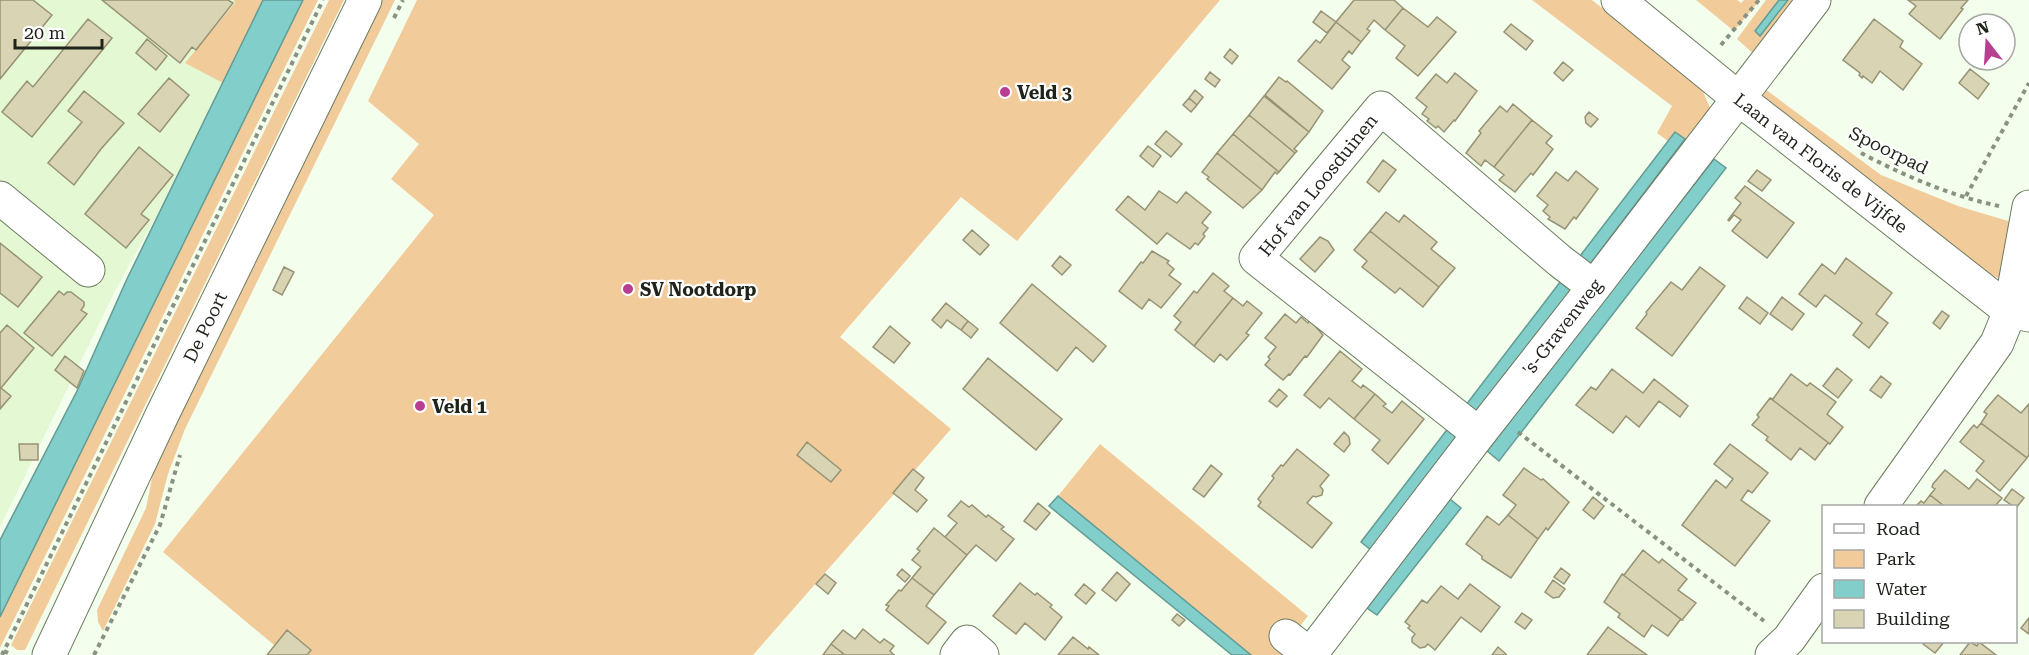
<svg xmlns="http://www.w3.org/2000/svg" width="2029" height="655" font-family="'Roboto Serif',serif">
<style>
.built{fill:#e3f8d3}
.green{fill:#f2cb9b}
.water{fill:#81ceca;stroke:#639b95;stroke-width:1.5}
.building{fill:#d8d4b4;stroke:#969374;stroke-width:1.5}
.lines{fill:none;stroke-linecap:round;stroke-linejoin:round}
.minor-casing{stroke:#6c7b60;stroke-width:35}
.path{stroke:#899182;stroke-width:4;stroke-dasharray:4.5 4.5;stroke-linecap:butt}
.minor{stroke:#fff;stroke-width:33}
.poi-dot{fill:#b83e91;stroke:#fff;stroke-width:2}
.labels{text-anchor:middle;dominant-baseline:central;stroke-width:4.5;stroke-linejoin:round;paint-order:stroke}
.poi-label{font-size:18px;font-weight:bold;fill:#1e2419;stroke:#fff;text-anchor:start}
.street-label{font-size:18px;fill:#1e2419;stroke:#fff}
</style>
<rect width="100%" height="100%" fill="#f4feec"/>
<path class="built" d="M0,0H261L176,180L114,293L0,527Z"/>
<path class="green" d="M234,0H263L223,83L185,63L235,3Z
M303,0H318L0,648V617Z
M329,0H344L25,650H17L11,645Z
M381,0H395L185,429L168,474L155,524L103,631L98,622L97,610L146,508L156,459Z
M417,0H1220L1017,241L961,197L840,337L951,429L753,655H286L163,552L434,215L391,179L419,144L368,101Z
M1532,0H1592L1701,87L1711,110L1686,139L1675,132L1668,141L1657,133L1672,106Z
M1696,0H1737L1741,3L1744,0H1760L1734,31Z
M1766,0H1779L1755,31L1760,36L1788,0H1799L1756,56L1737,39Z
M1765,89L1881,175L1958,206L2008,221L2029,231V292L1963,262L1763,97Z
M1100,444L1308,616L1292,636L1295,655H1251L1058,496Z"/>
<path class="water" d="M263,0H303L0,617V540L77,391L126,281Z
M1779,0H1788L1760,36L1755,31Z
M1675,132L1685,139L1372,551L1361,542Z
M1714,159L1726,168L1499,461L1487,451Z
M1058,496L1251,655H1232L1049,506Z
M1450,499L1461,508L1377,615L1367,608Z"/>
<path class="building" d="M0,0H33L52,15L0,79Z
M102,0H228L233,3L196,50L192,47L180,63Z
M1354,0H1394L1403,8L1385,30L1374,20L1367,29L1370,31L1361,42L1336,22Z
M1908,0H1968L1961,8L1963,9L1940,39L1909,14L1916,6Z
M1403,8L1428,27L1437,17L1456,32L1418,76L1396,58L1405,46L1385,30Z
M1321,11L1336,22L1327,33L1313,22Z
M88,19L112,38L32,137L2,112L27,81L33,87Z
M1874,19L1903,41L1900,47L1922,64L1903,90L1880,71L1872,83L1863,76L1862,78L1859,75L1860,73L1843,60Z
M1336,22L1361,42L1352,54L1349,51L1342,60L1350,67L1332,89L1298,61L1316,40L1320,43Z
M1511,24L1533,41L1526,50L1504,32Z
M147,39L167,56L156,70L136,53Z
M1230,49L1238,56L1232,64L1224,57Z
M1563,62L1573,70L1563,81L1554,73Z
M1970,69L1989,84L1978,99L1959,83Z
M1210,72L1220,80L1215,87L1205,79Z
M1455,73L1477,91L1455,121L1454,120L1444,132L1438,126L1436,128L1427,121L1429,119L1422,114L1427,107L1416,98L1436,74L1447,83Z
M1279,77L1286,82L1287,81L1323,111L1309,132L1265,95Z
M169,78L189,95L160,132L138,114Z
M1195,90L1203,97L1197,105L1189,98Z
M84,91L124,123L101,149L74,185L48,163L82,122L68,111Z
M1264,96L1309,132L1294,149L1297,151L1295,153L1249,115Z
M1189,98L1197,105L1191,112L1183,105Z
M1513,104L1532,120L1494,167L1485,160L1481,166L1466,153L1481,133L1479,131L1500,106L1507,112Z
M1589,112L1598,119L1591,127L1586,123L1585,117Z
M1249,115L1295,153L1279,172L1233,134Z
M1532,120L1552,136L1546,143L1553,149L1533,175L1531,173L1515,192L1499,180L1504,175L1494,167Z
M1166,131L1182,144L1171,157L1155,144Z
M1233,134L1279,172L1277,174L1275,172L1262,190L1217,153Z
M1148,146L1161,156L1153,167L1140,156Z
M139,147L173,175L141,214L149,220L126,248L85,214Z
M1217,153L1262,190L1243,208L1207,179L1209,177L1202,172Z
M1383,160L1396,170L1379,192L1367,182Z
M1757,170L1771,180L1762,191L1748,181Z
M1576,171L1598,189L1576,219L1574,217L1565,229L1548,219L1550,217L1543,211L1548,205L1537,196L1556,172L1568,181Z
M1745,186L1794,223L1767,258L1732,231L1741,220L1734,215L1729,221L1728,220L1741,203L1735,198Z
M1159,191L1177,203L1186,192L1211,212L1202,223L1208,228L1203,234L1205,236L1198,245L1195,243L1190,249L1167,233L1157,244L1116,210L1128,196L1145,210Z
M1386,212L1399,222L1404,215L1437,242L1431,249L1455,268L1439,287L1370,231Z
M972,230L989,245L980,255L963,240Z
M1370,231L1439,287L1423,307L1400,288L1395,293L1362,267L1367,261L1354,250Z
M1320,237L1328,241L1334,250L1315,272L1300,259Z
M0,243L42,277L18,307L0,293Z
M1152,251L1169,261L1167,263L1174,269L1169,275L1181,284L1161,308L1149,299L1142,309L1119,291L1141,262L1143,263Z
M1060,256L1071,265L1062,275L1052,266Z
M1846,258L1892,293L1876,314L1888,323L1869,348L1853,335L1862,323L1825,295L1816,307L1799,294L1822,264L1835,274Z
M284,267L294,272L282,295L273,290Z
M1700,267L1725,286L1672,356L1636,328L1647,314L1646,312L1671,282L1682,290Z
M1213,273L1229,286L1224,291L1233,298L1194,346L1175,330L1181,322L1174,316L1194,291L1197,293Z
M1032,284L1106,346L1093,362L1076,347L1057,371L1000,323Z
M59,291L64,295L67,292H71L84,302V306L81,310L87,314L52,356L24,333Z
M1747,297L1768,313L1760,324L1739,308Z
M1782,297L1804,314L1792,330L1770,314Z
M1233,298L1243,306L1247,301L1262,313L1246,333L1249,335L1227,360L1220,354L1214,362L1194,346Z
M946,303L968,321L961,330L947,320L941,328L932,320Z
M1942,311L1949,316L1940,329L1933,323Z
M1285,314L1296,323L1301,317L1308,323L1310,320L1323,335L1307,357L1305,356L1290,375L1289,374L1283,380L1265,365L1270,359L1268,357L1276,347L1265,338Z
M968,321L978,329L971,338L961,330Z
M7,325L34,348L1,388L11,396L0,409V333Z
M890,326L910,343L894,363L873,347Z
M1340,351L1362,369L1352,381L1361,388L1363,385L1375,394L1354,419L1329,398L1320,408L1304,395Z
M65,356L84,371L77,388L55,370Z
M988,358L1062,419L1036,450L963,389Z
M1837,368L1852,380L1838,398L1823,386Z
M1612,369L1643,393L1654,379L1688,406L1680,417L1659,401L1639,427L1626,416L1613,433L1576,405L1591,387L1596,390Z
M1791,374L1807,386L1810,383L1836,402L1827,414L1843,427L1830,444L1770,398L1773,399Z
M1881,376L1891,384L1881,398L1870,390Z
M1279,389L1287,396L1277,407L1269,401Z
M1375,394L1386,404L1383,406L1392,413L1402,401L1424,419L1388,464L1372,450L1380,440L1354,419Z
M1998,395L2021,413L2029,404V455L2027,458L1981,423L1987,414L1984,412L1986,409Z
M1770,398L1830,444L1828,443L1815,460L1800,448L1791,460L1766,440L1768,437L1752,425L1759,417L1757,415Z
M1981,423L2027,458L2000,491L1976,471L1984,461L1960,442L1972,427L1974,425L1977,428Z
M1344,432L1349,437L1350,444L1344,452L1334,444Z
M807,442L841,470L831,482L797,455Z
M19,444H38V460H20Z
M1730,444L1768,473L1752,493L1748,490L1741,500L1770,521L1735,566L1682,525L1716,480L1726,488L1733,479L1714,464Z
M1297,449L1329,475L1320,486L1323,490L1322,495L1316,497L1313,496L1307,503L1332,523L1312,548L1258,506L1261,502L1258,499L1274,478L1272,476L1281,465L1283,466Z
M1211,465L1222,474L1204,497L1193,489Z
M1524,468L1541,480L1543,479L1569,502L1548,530L1546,528L1538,539L1508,515L1516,505L1503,495Z
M913,469L924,478L915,490L927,500L917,512L893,493Z
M1945,470L1969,489L1977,479L2002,498L1995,506H1944L1930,495L1935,489L1932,487L1933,484Z
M2012,489L2024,498L2016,508L2004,500Z
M1930,495L1944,506H1916L1921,501L1924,503Z
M1593,497L1604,506L1594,519L1583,510Z
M961,501L969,507L972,505L986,517L988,515L1004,527L1001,529L1014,539L996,561L976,545L967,555L945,537L957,523L948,516Z
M1038,503L1050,513L1036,530L1024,521Z
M1508,515L1538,539L1511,578L1482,559V556L1466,544L1487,516L1499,525Z
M934,528L967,555L934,595L912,578L921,567L912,560L920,551L917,549Z
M1643,550L1659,563L1662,559L1687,579L1678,590L1696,603L1682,620L1622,574L1624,575Z
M1561,568L1570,575L1564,584L1554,577Z
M902,569L910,576L905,582L897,575Z
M1117,572L1130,584L1116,601L1102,590Z
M825,574L836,583L828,594L816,584Z
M1622,574L1682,620H1680L1668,636L1652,625L1644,637L1618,617L1620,614L1604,602Z
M912,578L934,595L926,606L946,622L928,644L886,610L889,606L886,605L899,590L901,591Z
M1553,580L1565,589L1559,597L1553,598L1545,592Z
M1020,583L1035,595L1037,593L1052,605L1050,607L1062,617L1045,640L1025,623L1016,634L993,616Z
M1084,584L1095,593L1086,604L1075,595Z
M1470,584L1500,607L1481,632L1461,617L1435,650L1428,644L1425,647L1420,648L1412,642V638L1415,634L1408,628L1410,626L1405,622L1422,600L1427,603L1441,586L1458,599Z
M1522,613L1532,620L1525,629L1515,622Z
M1177,614L1185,620L1179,626L1172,620Z
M2029,618V634L2021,628Z
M1608,627L1647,655H1587Z
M863,629L880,643L884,639L894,646L890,651L894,655H845L831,644L843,630L855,639Z
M287,630L311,650L307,655H267Z
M1073,637L1088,649L1089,647L1099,655H1058Z
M1925,642H1944L1935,653L1923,644Z
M1970,642L1977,646L1979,642L1996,655H1960Z
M831,644L845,655H823Z
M1498,647L1506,654V655H1492Z"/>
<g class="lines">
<defs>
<path id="minor" d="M1618,0L1738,98L2010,311L2029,315
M0,198L88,270
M1479,434L1256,258L1381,108L1560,261L1594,287
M1881,506L1997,343L2010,311L2029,207
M1286,636L1310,655
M49,655L163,413L365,0
M957,655L967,642L982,655
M1310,655L1479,434L1594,287L1814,0
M1772,655L1789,639L1824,590"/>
</defs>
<use href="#minor" class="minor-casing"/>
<path class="path" d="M394,18L403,0
M1721,45L1759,0
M1861,153C1905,176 1951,196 1999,206
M1966,196L2029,83
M1518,432L1764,621
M4,651L12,655
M2,655L323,0
M94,655L160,525L180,455"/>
<use href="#minor" class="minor"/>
</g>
<g class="poi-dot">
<circle cx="1005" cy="92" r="6"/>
<circle cx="628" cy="289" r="6"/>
<circle cx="420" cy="406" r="6"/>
</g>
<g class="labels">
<g class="poi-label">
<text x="1017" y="92">Veld 3</text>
<text x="640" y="289">SV Nootdorp</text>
<text x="432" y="406">Veld 1</text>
</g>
<g class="street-label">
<text transform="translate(1889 150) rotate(26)">Spoorpad</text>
<text transform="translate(1821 163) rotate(38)">Laan van Floris de Vijfde</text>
<text transform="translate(1318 185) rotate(-51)">Hof van Loosduinen</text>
<text transform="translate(205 327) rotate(-64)">De Poort</text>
<text transform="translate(1562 327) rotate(-52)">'s-Gravenweg</text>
</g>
</g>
<rect x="1822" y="505" width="195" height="138" fill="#ffffff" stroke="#a5a7a3" stroke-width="1.5"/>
<rect x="1834" y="524" width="30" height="9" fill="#ffffff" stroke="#a5a7a3" stroke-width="1.5"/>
<text x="1876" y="535" font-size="18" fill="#1e2419">Road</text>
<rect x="1834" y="550" width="30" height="18" fill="#f2cb9b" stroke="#a5a7a3" stroke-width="1.5"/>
<text x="1876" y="565" font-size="18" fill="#1e2419">Park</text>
<rect x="1834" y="580" width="30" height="18" fill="#81ceca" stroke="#a5a7a3" stroke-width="1.5"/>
<text x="1876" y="595" font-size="18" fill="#1e2419">Water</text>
<rect x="1834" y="610" width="30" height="18" fill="#d8d4b4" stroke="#a5a7a3" stroke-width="1.5"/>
<text x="1876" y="625" font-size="18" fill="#1e2419">Building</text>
<g transform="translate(1987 42) rotate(343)"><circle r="28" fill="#ffffff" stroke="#a5a7a3" stroke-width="1.5"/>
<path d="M0-4.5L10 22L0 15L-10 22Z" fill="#b83e91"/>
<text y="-9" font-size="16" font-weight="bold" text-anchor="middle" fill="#1e2419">N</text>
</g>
<path d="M15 39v9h87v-9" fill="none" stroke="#1e2419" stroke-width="3"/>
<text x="24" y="39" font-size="18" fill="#1e2419" stroke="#ffffff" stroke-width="4.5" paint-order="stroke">20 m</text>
</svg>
